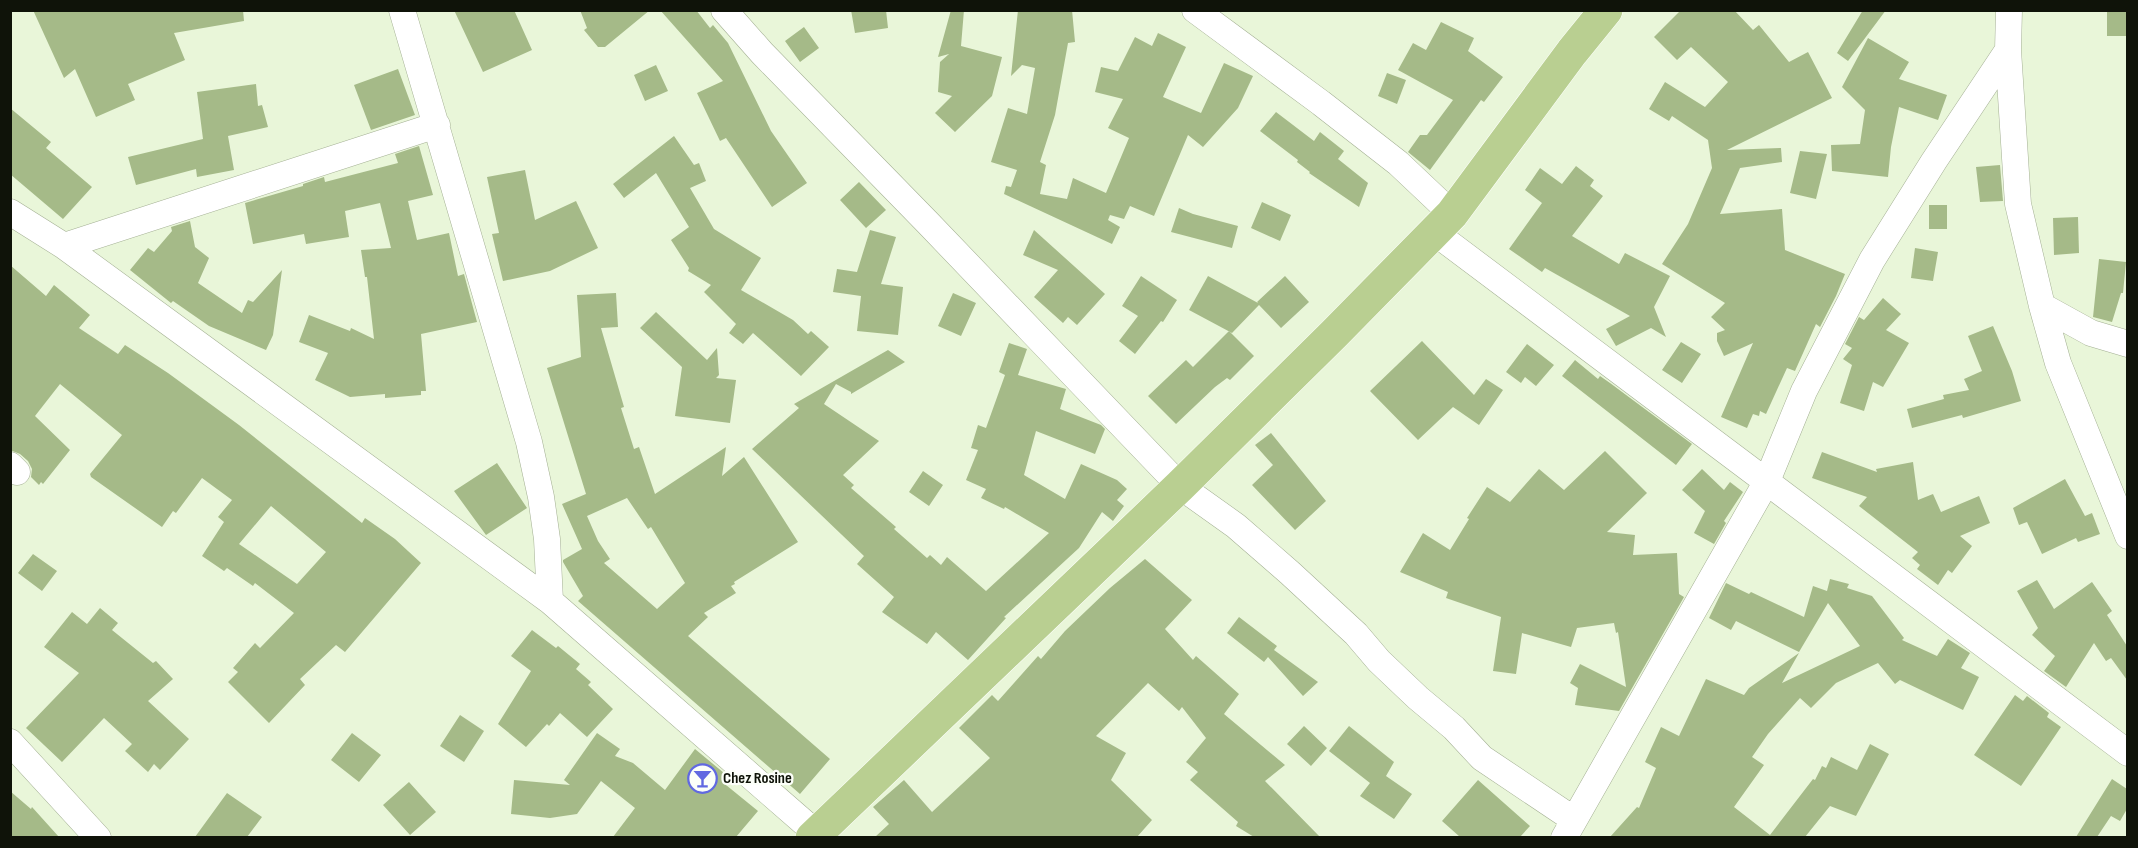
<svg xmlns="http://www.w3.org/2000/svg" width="2138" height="848" font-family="'Sofia Sans Condensed',sans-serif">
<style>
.building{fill:#a5ba88;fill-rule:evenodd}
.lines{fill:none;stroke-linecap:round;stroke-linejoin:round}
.minor-casing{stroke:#a4b094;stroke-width:27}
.primary-casing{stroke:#fff;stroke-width:34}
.minor{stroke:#fff;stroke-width:26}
.primary{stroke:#b9cf91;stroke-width:33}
.labels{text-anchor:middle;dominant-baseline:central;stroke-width:4.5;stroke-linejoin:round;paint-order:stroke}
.poi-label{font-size:16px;font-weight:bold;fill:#0f1309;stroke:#fcfff9;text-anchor:start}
</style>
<rect width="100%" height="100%" fill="#e9f6d9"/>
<path class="building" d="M33,10H243L244,21L174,33L185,60L128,84L135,100L96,117L75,69L64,78Z
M454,10H514L532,50L483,72Z
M580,10H650L605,47H598L584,30L587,28Z
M660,10H696L710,28L713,25L728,43L771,131L807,183L772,207L726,138L720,141L697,93L723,81Z
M851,10H886L888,28L855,33Z
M951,10H964L961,46L1002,57L992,96L955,132L935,113L952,96L938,92L940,62L949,54L938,57Z
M1018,10H1072L1075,42L1068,43L1055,115L1040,162L1046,165L1040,194L1067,199L1073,178L1106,193L1129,138L1108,128L1123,99L1095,92L1101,67L1118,71L1135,37L1152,46L1158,33L1186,47L1163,97L1201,113L1224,63L1253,76L1238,108L1203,147L1188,135L1154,216L1130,206L1124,219L1110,215L1108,220L1120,227L1112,244L1004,194L1006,186L1011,187L1017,170L991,162L1008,108L1027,114L1035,68L1022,65L1011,76Z
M1681,10H1734L1753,30L1759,25L1789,62L1808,52L1832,98L1727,150L1781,148L1782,162L1740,168L1720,214L1782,209L1785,250L1845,274L1836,296L1820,327L1816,324L1795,371L1787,368L1766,414L1760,411L1759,416L1753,414L1747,428L1721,417L1753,343L1724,356L1717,341V333L1725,330L1711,317L1725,303L1662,264L1688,224L1712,168L1708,140L1672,116L1669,121L1649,109L1665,82L1705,107L1728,82L1691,47L1677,60L1654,37Z
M1863,10H1886L1848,61L1837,53Z
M2107,10H2127V36H2107Z
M1441,22L1474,38L1468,51L1503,77L1484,102L1481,100L1430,170L1408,152L1420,135H1427L1453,100L1398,70L1413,43L1426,50Z
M804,27L819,48L800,62L785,41Z
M1868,38L1909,62L1899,79L1947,95L1938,120L1899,107L1891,147L1888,177L1832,171L1831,145L1860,144L1865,110L1842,87Z
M656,65L668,91L645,101L634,75Z
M398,69L415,115L371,130L354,85Z
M1387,73L1406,80L1397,104L1378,96Z
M256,84L258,106L262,105L268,127L228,136L234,170L197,177L196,169L136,185L128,157L203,139L197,92Z
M10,108L51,142L46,148L92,187L63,219L10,174Z
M1276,112L1314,141L1320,132L1344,151L1338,159L1368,183L1359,207L1309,173L1310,172L1297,162L1298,160L1260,131Z
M674,136L694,165L699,163L706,181L690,188L714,229L761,258L741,290L793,320L808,334L811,331L829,347L801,376L753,333L743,344L729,333L736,324L704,292L711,285L688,271L689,268L671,240L689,227L656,173L624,198L613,184Z
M419,146L433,195L408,201L417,240L449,233L458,276L464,274L477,322L421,334L426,391H421V395L385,398V394L350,397L315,380L328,353L299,342L309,315L350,331L351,328L374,339L367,277H365L361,250L391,248L380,203L345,211L349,237L306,244L304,234L253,244L245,203L303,186V184L324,177L325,182L398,163L395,154Z
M1800,151L1827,154L1816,199L1790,193Z
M2000,165L2003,201L1980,202L1976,167Z
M1576,166L1594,180L1590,186L1603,196L1572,236L1619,264L1625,253L1670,276L1654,307L1666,337L1651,328L1616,346L1606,329L1630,316L1545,268L1542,272L1509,249L1542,203L1525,190L1540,168L1562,184Z
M525,170L535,220L576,201L598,248L550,271L503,281L492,234L499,233L487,177Z
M859,182L886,210L866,228L840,200Z
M1262,202L1291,215L1280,241L1251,228Z
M1929,205H1947V229H1929Z
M1179,208L1193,214L1238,226L1232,248L1171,232Z
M2078,217L2079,253L2054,255L2053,218Z
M190,221L195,247L209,258L198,283L242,313L248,300L253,302L282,270L273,335L266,350L209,326L173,301L171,303L130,270L148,248L154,252L172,231L171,227Z
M870,230L896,237L881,284L903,287L898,335L857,331L861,296L833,292L837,269L857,272Z
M1034,230L1105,294L1077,325L1068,317L1063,323L1034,297L1058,270L1023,255Z
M1915,248L1938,252L1933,281L1911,278Z
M2099,259L2126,262L2123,293H2121L2112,322L2093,317Z
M10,265L46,296L54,285L90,315L79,328L118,354L125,345L168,373L239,425L362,523L365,518L395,539L421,563L345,652L336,645L300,679L305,685L269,723L228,682L238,672L233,668L255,643L260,648L294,613L255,583L253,586L227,568L224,571L202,556L224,522L218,517L232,500L202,478L176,513L173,511L162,527L91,477L90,474L122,435L60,384L35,416L70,450L43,484L41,482L39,485L31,477L32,469L28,461L20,454L10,450ZM271,506L326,552L297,584L239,544Z
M1141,276L1177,300L1163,322L1161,321L1135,354L1119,341L1138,316L1122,306Z
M1208,276L1258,303L1257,302L1285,276L1309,302L1281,328L1259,305L1232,333L1189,310Z
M616,293L618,327L601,328L624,407L621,408L634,449L639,447L655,494L726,447L722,476L744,457L798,542L734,582L735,584L731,586L736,593L704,613L708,617L688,636L830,759L800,794L578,601L583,596L563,562V560L582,549L562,504L586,494L547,368L581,357L577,295ZM627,498L648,529L651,527L685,583L657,609L604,563L610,559L598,541L587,516Z
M953,293L976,303L961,336L938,326Z
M1883,298L1901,314L1886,330L1909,343L1883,387L1873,382L1864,411L1840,403L1852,365L1843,359L1852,348L1845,344L1859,317L1864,320Z
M656,312L707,360L717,348L719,375L716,378L736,380L730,423L675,416L682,367L640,328Z
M1993,326L2012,371L2021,401L1963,418L1962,415L1912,428L1907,409L1944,399L1943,395L1969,390L1964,379L1982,371L1968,336Z
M1229,331L1254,356L1230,380L1227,378L1215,387L1176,424L1148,396L1186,360L1193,367Z
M1422,341L1474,395L1486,379L1503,390L1479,425L1453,407L1418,440L1370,391Z
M1681,342L1701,354L1682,383L1662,370Z
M1009,343L1027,349L1018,375L1066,389L1060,409L1101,425L1105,429L1095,454L1036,431L1024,475L1065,499L1081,464L1117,480L1127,489L1117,500L1124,506L1113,521L1102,512L1079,548L1004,617L1006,618L968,660L936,632L927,644L882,612L894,597L857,564L864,556L752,449L799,408L794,404L888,350L905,362L851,394V392L836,384L824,404L879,441L843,475L854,485L851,488L896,527L894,529L927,558L930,555L941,565L947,557L986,591L1049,533L1005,507L1004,509L981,498L986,489L966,480L978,450L971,448L978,425L986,428L1005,375L999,372Z
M1527,344L1554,365L1536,386L1525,377L1521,383L1506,372Z
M1575,360L1598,379L1600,376L1610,383L1692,444L1676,465L1562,376Z
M1271,433L1326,501L1295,530L1252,485L1273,465L1255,445Z
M1605,451L1647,493L1607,532L1635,535L1633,555L1677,553L1679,594L1684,597L1619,711L1575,705L1578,688L1570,683L1580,664L1626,687L1618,632L1616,633L1614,623L1577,628L1571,647L1522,633L1516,674L1493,671L1501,617L1446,598L1448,592L1400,572L1423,533L1450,550L1469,519L1467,518L1487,487L1510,502L1539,469L1564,490Z
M1822,452L1877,472L1876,469L1913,462L1918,500L1933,494L1941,512L1979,496L1990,523L1960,536L1972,546L1952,573L1948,570L1938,585L1917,569L1920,565L1912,558L1918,552L1859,506L1867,497L1812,478Z
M497,463L527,508L486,535L454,491Z
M1702,469L1724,490L1730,482L1743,492L1724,521L1726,523L1714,544L1694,533L1705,511L1682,490Z
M923,471L943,485L929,506L909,492Z
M2065,479L2085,516L2092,513L2100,534L2078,542L2076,538L2042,554L2027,522L2019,525L2013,508Z
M33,554L57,571L42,591L18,573Z
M1145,559L1192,600L1165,629L1193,660L1196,656L1239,694L1224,714L1285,765L1265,781L1320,837H1254L1236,826L1238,822L1190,780L1198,772L1186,762L1206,738L1182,707L1179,711L1148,683L1096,736L1126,753L1111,780L1152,820L1137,837H875L889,824L873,807L904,780L932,812L990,758L959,728L992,695L998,701L1038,656L1041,659L1065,631L1110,588Z
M1830,579L1849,584L1847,588L1872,596L1904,638L1902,640L1937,656L1948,639L1970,653L1961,668L1979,677L1963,710L1900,680L1895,684L1878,663L1836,683L1811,708L1800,698L1768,734L1752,757L1764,765L1734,807L1770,835L1813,779L1815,780L1822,766L1826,768L1831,757L1857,770L1870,744L1889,754L1856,816L1830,806L1805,837H1610L1637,807L1639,808L1656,768L1645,762L1661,727L1679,736L1706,679L1744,695L1749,688L1799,653L1782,683L1860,646L1828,603L1799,652L1736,621L1731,630L1709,618L1726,583L1749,594L1751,592L1804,617L1813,586L1827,591Z
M2037,580L2054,609L2092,582L2112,611L2107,615L2127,646V680L2111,658L2106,661L2094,643L2066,687L2044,671L2055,656L2032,635L2038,628L2017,591Z
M100,608L118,623L112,630L153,663L156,661L173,679L148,701L189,739L160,770L154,764L148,772L125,751L132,744L104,718L62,762L26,728L79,673L44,647L72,612L87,624Z
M1239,617L1277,646L1274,650L1318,682L1303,696L1268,657L1264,662L1227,633Z
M532,630L556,648L558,646L580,664L576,669L591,682L588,685L613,709L587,737L560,713L549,726L547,724L526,747L498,724L531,671L511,656Z
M2015,695L2023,701L2027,696L2049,713L2047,717L2061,727L2021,786L1974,755Z
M460,715L484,731L464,762L440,746Z
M1304,726L1327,748L1311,766L1287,744Z
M1349,726L1394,762L1386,776L1412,794L1394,819L1360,796L1370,783L1329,751Z
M352,733L381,755L359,782L331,760Z
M597,733L620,749L615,756L633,763L665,790L695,749L730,778L726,785L758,811L736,837H613L635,808L601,781L577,814L550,818L511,814L514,780L570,785L564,780Z
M2112,779L2127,789V809L2120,821L2111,816L2097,837H2076Z
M1478,780L1530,826L1520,837H1460L1442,821Z
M409,782L436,812L410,835L383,805Z
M10,791L31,809L32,807L59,837H10Z
M227,793L262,817L247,837H195Z"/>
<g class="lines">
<defs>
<path id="minor" d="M402,10L529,442L541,497L547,539L550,601
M724,10L762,53L928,223L1180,486L1236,526L1290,573L1356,634L1379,661L1418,698L1454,728L1482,758L1573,819
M1195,10L1321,103L1398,163L1452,214
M2009,10L2008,50L2018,204L2042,306L2058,363L2128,536
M10,212L64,246L550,601L816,833
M1434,232L2128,753
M64,246L437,125
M2042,306L2091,333L2128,344
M10,465L17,472
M10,742L98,838
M1564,838L1767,481L1804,391L1872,260L1934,161L2008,50"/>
<path id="primary" d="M812,838L1180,486L1334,334L1452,214L1572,52L1606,10"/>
</defs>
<use href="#minor" class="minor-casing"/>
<use href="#primary" class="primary-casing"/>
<use href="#minor" class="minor"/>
<use href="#primary" class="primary"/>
</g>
<defs>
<symbol id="bar-ring" viewBox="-11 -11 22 22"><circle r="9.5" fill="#fcfff9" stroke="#6169e1" stroke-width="1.5"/><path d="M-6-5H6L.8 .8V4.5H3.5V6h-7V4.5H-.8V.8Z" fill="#6169e1"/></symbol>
</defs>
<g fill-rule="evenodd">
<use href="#bar-ring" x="686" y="762" width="33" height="33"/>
</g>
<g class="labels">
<g class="poi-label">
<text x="723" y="778">Chez Rosine</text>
</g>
</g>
<rect width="2138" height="848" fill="none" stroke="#0f1309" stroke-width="24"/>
</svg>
